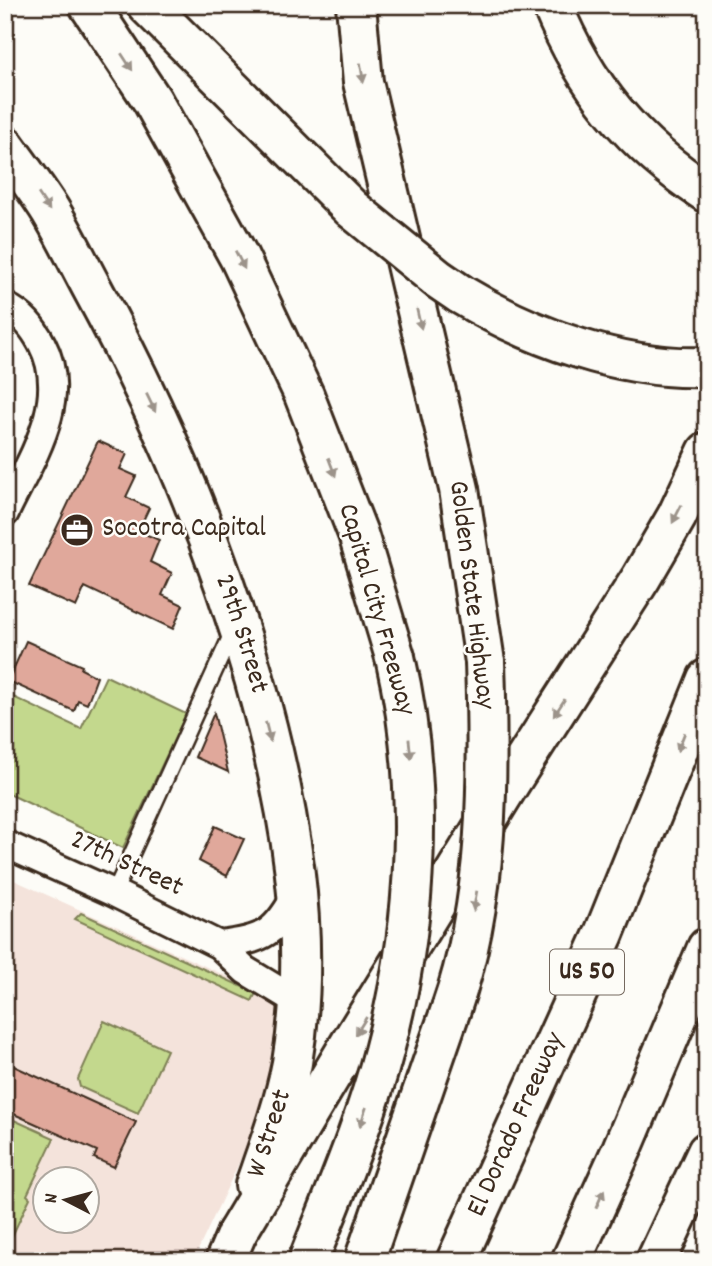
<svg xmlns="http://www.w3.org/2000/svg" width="712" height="1266" font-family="Dekko,sans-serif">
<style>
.built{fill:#f4e3db;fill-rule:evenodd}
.green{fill:#c3d88d;stroke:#7f8156;stroke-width:2}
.building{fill:#e0a89b;stroke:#3b2a1e;stroke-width:2}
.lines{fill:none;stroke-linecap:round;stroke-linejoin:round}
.lane-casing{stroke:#3b2a1e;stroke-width:19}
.street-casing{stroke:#3b2a1e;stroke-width:32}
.secondary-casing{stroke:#3b2a1e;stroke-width:44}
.primary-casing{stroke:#3b2a1e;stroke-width:44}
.highway-casing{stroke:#3b2a1e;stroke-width:44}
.lane{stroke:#fdfcf7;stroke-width:14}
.street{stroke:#fdfcf7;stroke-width:26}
.secondary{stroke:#fdfcf7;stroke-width:38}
.primary{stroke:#fdfcf7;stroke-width:38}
.highway{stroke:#fdfcf7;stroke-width:38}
.highway-bridge-casing{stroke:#3b2a1e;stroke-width:44;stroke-linecap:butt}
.highway-bridge{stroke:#fdfcf7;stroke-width:38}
.oneway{fill:#9c938a}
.labels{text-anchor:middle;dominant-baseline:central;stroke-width:5;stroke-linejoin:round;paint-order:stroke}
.shield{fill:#fdfcf7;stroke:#75695f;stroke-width:2}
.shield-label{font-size:26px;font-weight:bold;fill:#3b2a1e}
.poi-label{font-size:28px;fill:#3b2a1e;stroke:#fdfcf7;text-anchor:start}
.street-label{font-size:28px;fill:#3b2a1e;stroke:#fdfcf7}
</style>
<rect width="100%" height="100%" fill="#fdfcf7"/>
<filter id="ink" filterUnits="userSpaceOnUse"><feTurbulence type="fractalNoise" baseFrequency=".0143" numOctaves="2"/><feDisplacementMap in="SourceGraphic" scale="14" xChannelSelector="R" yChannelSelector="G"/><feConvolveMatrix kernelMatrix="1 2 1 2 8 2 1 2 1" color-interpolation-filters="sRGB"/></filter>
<g filter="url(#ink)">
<path class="built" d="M5,876L262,992L279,1008L281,1034L259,1120L193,1261H5ZM46,1178H88V1220H46Z"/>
<path class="green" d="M106,676L186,714L123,848L5,792V693L81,729Z
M81,913L256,993L252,1001L75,919Z
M104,1021L167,1050L138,1113L80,1087L78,1079Z
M5,1116L54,1138L27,1195L30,1198L5,1251Z"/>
<path class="building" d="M98,441L127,454L120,469L136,476L126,497L149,508L138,531L159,540L150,562L172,573L162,595L183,605L173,629L85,587L76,607L29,586Z
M26,641L82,666L81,669L97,677L87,704L78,700L74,711L8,681Z
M214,713L228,772L195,757Z
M215,826L244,839L227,876L199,861Z
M5,1062L136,1122L114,1167L94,1158L97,1151L5,1110Z"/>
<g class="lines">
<defs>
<path id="lane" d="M114,893L232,633"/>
<path id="street" d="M5,306C23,315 33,327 42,344C72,401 29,462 5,513
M5,844L114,893L219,945L245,970L298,1002
M219,945C264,940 276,933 297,893"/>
<g id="secondary">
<path id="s1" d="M5,146C20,167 36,188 50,210C65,235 78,262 92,288C160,413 215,542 254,678C289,802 314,934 292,1063C284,1105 269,1145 255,1185"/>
</g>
<path id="primary" d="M225,1261L237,1233"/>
<g id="highway">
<path d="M89,5L152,100L239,257L304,395L358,534L395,657"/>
<path d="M147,5L352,209"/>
<path d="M356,5L363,82L459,489L485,662"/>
<path d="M552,5C585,86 633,145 707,193"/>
<path d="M460,294C531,337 623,371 707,367"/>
<path d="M237,1233L354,1037L510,783L641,578L677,516L707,452"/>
<path d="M364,1261L451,1009"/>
<path id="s2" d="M456,1261L603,936L707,679"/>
<path d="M571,1261L622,1149L707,948"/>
<path d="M656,1261L707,1152"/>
</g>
</defs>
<use href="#lane" class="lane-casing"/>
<use href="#street" class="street-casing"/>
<use href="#secondary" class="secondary-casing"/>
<use href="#primary" class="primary-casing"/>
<use href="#highway" class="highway-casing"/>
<use href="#lane" class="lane"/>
<use href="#street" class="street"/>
<use href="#secondary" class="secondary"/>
<use href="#primary" class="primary"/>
<use href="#highway" class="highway"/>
<defs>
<path id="highway-bridge" d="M352,209L438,279L460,294
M451,1009C489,900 489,777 485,662
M308,1261C335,1192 365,1123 384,1051C418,924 425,786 395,657"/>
</defs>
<use href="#highway-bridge" class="highway-bridge-casing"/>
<use href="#highway-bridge" class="highway-bridge"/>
</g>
<defs><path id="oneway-solid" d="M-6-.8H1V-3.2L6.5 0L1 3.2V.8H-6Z" transform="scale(1.75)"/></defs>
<g class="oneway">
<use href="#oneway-solid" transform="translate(127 62) rotate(57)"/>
<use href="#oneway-solid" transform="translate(362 73) rotate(81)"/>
<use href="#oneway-solid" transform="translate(44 202) rotate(56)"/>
<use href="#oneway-solid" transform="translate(240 260) rotate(63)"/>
<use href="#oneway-solid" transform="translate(419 319) rotate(77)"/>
<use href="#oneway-solid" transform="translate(151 403) rotate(64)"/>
<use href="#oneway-solid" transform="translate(332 467) rotate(69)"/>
<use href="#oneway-solid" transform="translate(677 514) rotate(117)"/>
<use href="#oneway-solid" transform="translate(559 708) rotate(123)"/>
<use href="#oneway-solid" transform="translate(268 732) rotate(76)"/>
<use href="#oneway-solid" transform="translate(681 742) rotate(112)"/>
<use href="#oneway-solid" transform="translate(410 749) rotate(84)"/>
<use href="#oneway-solid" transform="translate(475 901) rotate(100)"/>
<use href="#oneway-solid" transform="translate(361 1026) rotate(122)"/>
<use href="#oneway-solid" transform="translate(363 1117) rotate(109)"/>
<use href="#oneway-solid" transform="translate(600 1199) rotate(-66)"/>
</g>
</g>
<defs>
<symbol id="office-disc" viewBox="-11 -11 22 22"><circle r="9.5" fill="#3b2a1e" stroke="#fdfcf7"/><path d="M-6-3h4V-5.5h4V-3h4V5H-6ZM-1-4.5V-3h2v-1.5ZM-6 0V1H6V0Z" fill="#fff"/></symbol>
</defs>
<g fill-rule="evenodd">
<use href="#office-disc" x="58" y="511" width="38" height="38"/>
</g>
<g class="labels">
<rect class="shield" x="550" y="949.5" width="74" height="45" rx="5"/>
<g class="shield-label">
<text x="587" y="972">US 50</text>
</g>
<g class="poi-label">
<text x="102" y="530">Socotra Capital</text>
</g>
<g class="street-label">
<text transform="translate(470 595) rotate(83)">Golden State Highway</text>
<text transform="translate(375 610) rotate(74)">Capital City Freeway</text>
<text stroke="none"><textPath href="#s1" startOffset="544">29th Street</textPath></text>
<text transform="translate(126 865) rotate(25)">27th Street</text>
<text stroke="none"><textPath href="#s2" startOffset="149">El Dorado Freeway</textPath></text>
<text transform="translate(271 1134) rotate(-72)">W Street</text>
</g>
</g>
<rect width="712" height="1266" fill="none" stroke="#fdfcf7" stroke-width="28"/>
<rect x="14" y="14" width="684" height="1238" fill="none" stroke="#3b2a1e" stroke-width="2.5" filter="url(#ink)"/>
<g transform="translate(66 1200) rotate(276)"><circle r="33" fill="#fdfcf7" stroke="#afa8a0" stroke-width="2"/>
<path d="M0-5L12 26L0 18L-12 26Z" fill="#3b2a1e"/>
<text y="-10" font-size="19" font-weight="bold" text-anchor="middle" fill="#3b2a1e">N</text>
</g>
</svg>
